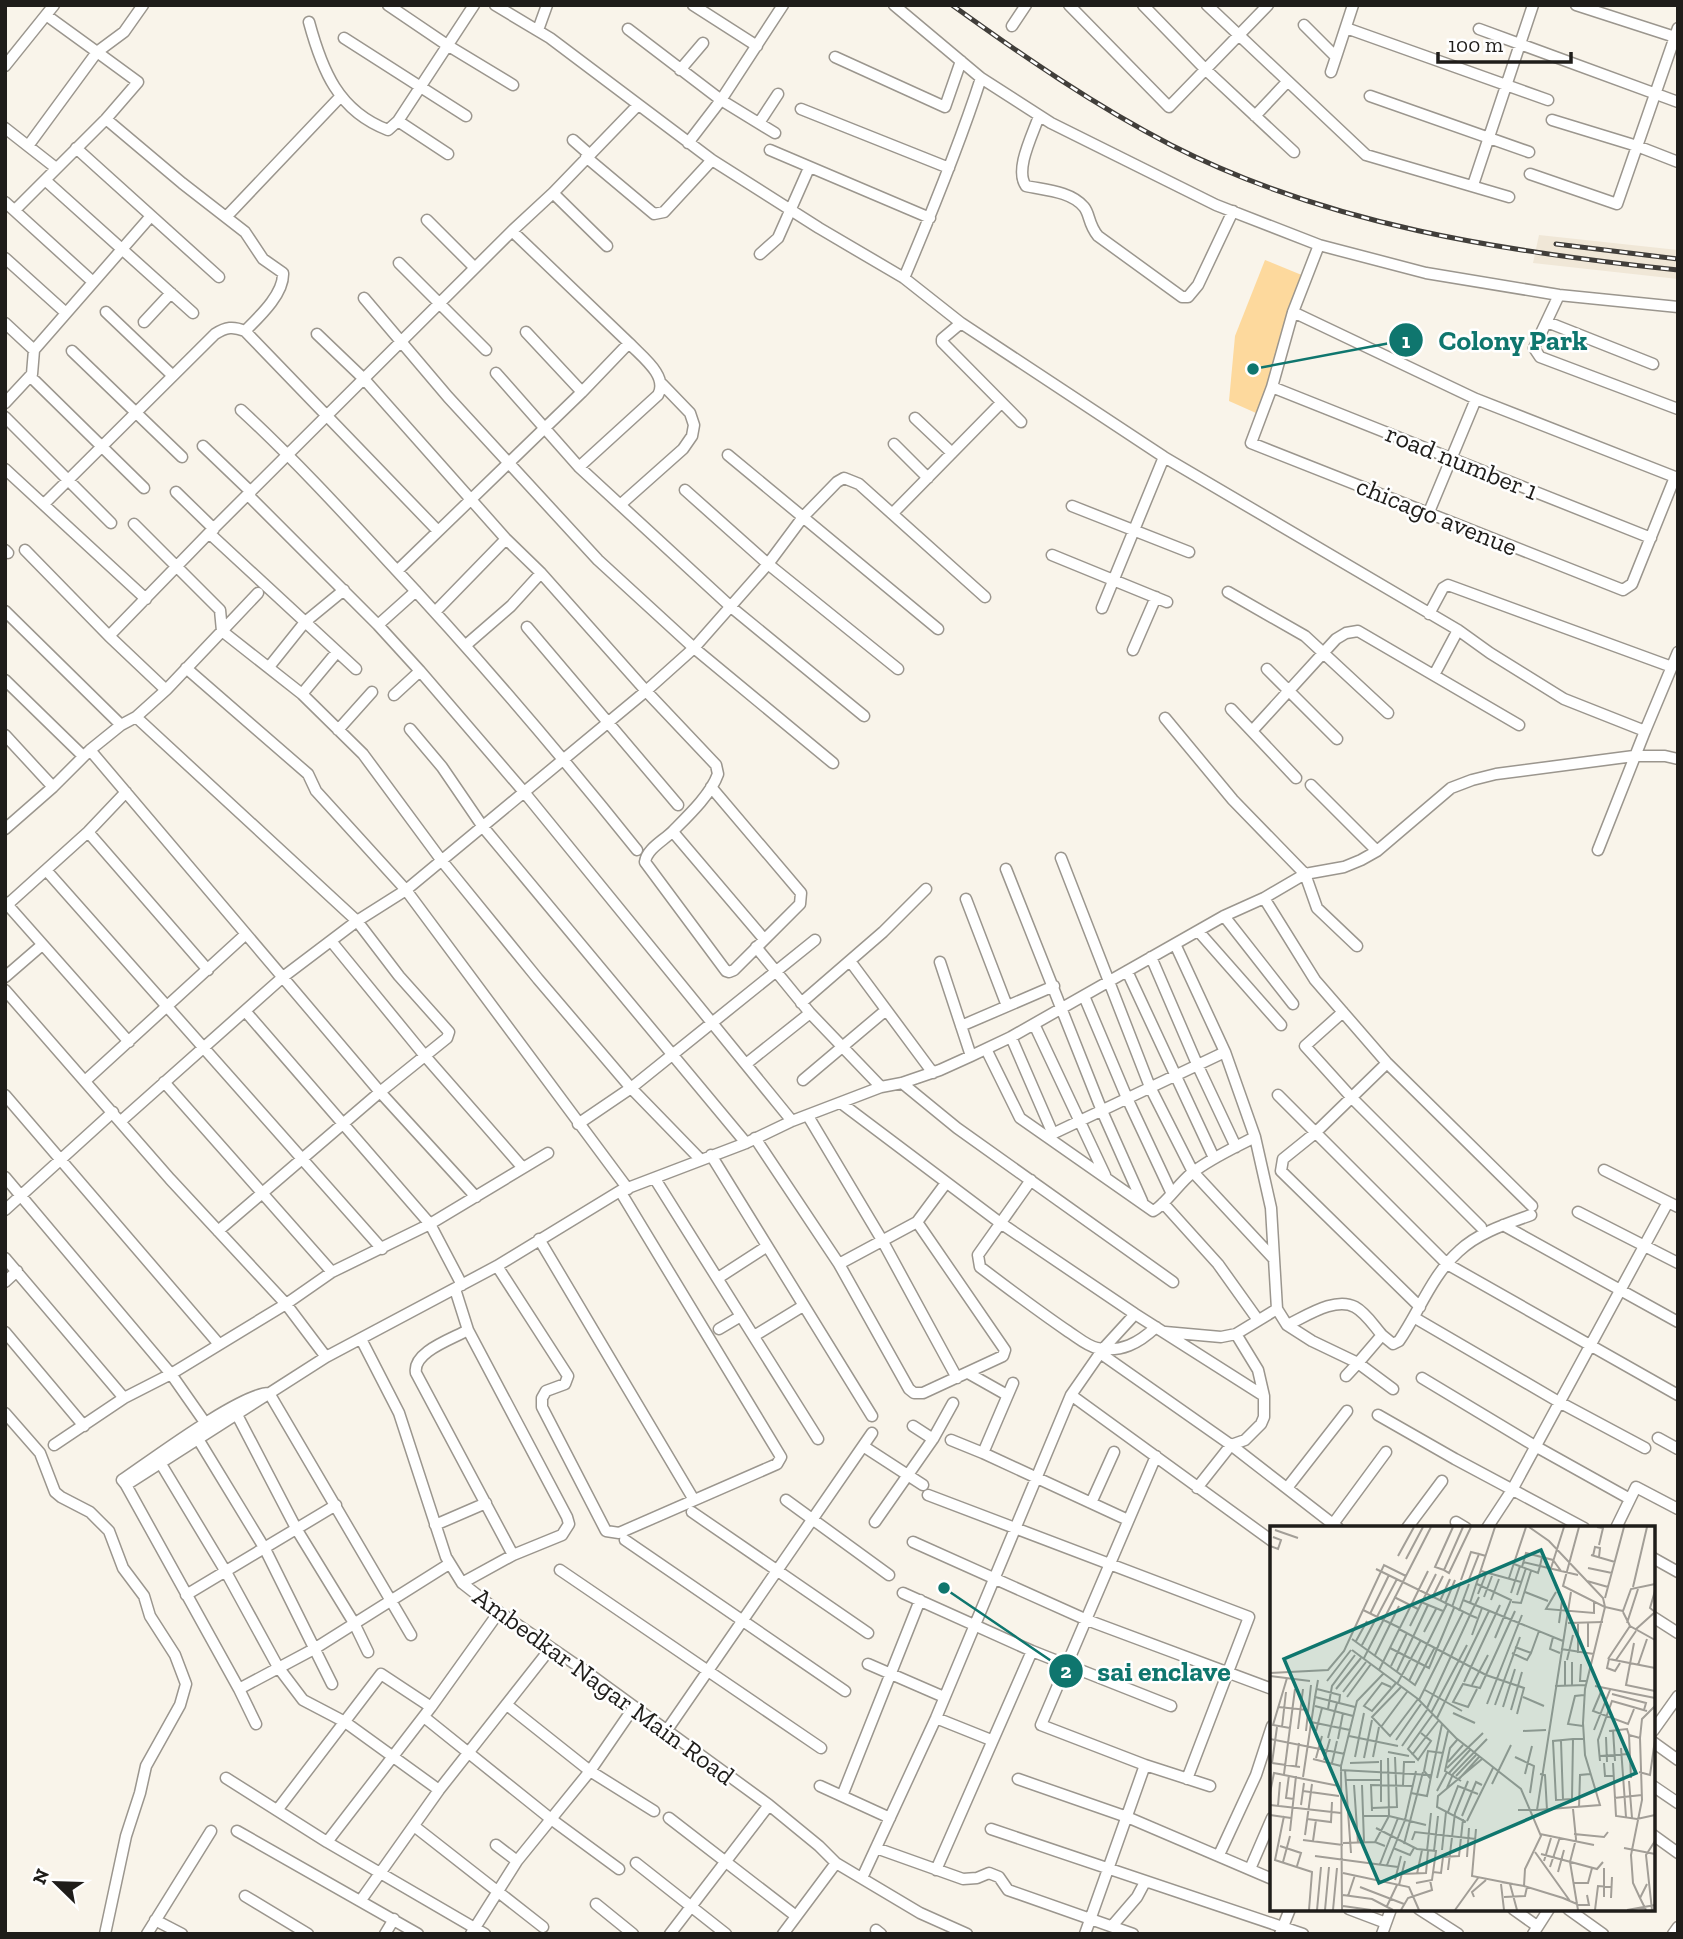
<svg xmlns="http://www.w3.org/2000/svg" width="1683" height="1939" font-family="'Zilla Slab',serif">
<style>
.built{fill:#f0e7d7}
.green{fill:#fdd99d}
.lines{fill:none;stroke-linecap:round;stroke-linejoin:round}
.minor-casing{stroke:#9b968e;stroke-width:13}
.minor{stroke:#fff;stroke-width:10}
.rail-casing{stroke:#413e3a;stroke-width:5}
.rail{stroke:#fff;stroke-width:2.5;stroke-dasharray:8;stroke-linecap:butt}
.labels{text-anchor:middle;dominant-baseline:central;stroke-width:5;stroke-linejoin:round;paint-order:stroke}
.street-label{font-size:26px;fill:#1f1d1a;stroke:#fff}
.inset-road{fill:none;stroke:#a29e97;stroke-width:2}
.view{fill:#0f766e;fill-opacity:0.15;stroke:#0f766e;stroke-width:3.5}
.inset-edge{fill:none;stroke:#1f1d1a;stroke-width:3.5}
.leader{fill:none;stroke:#0f766e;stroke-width:2.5}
.callout-dot{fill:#0f766e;stroke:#fff;stroke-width:2.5}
.mark-label{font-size:21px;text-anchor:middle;font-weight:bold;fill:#fff}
.callout-label{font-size:28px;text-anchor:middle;font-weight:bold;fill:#0f766e;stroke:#fff;stroke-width:5;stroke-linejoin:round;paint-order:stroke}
</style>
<rect width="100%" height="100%" fill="#f9f4ea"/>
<path class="built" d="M1539,235L1678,250V279L1533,263Z"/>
<path class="green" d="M1265,260L1309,278L1256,413L1229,401L1235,336Z"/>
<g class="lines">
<defs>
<path id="minor" d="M388,5L447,45L513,85
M495,5L550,38L712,160L819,228L904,278L961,323L1164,457L1458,630L1490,653L1564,699L1645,731L1598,850
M693,5L757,46
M894,5L981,78L1051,123L1216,205L1319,245L1426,273L1559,295L1678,307
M1069,5L1169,107L1268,5
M1143,5L1206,70L1294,152
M1207,5L1366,155L1509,197
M1576,5L1678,38
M309,22C322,70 338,111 388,130L398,121L474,5
M1304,25L1336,57L1331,72
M1012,26L1026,5
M1346,28L1548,100
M628,29L721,100L775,133
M1479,29L1678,102
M538,30L547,5
M344,38L466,116
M835,57L945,107L961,61
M1336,57L1353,5
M5,66L54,5
M680,70L703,43
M1370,96L1529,152
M801,109L949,168
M1039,116C1033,134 1014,170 1026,186C1044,190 1071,191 1084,207C1090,214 1088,224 1098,236L1182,297H1188L1198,285L1233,211
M1255,116L1287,82
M106,119L182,183L245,232L263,259L283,273C284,294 259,317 245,331
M1552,120L1637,146L1678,162
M398,121L448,154
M759,123L778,94
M5,128L56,168
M573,140L589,154
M688,143L721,100L783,5
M28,146L97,52L46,15
M76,148L219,277
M770,150L930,218
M586,157L654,214L664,212L712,160
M1530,174L1617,204L1678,28
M45,180L193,313
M1473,185L1533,5
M553,193L607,246
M5,202L93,282
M15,210L106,119L138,82L97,52L124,32L143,5
M227,216L341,96
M427,220L475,268
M760,254L778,238L809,168
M5,258L66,313
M399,263L486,350
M904,278C932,212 959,146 981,78
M1559,295L1534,348L1540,357L1678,409
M364,298L448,397L598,560L694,648L833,763
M106,312L172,375
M1293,312L1476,399L1675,477L1632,584L1623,590L1251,443L1272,387L1293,312L1319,245
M144,322L171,293
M1547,322L1653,364
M5,323L34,350
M961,323L942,339V342L1021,422
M526,332L582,392
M317,334L364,379L506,539L541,573L646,691L716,765L718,774C711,794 689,815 674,830C665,840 647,848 645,862L726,971L729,972L734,970L800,904L801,893L711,787
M72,351L182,457
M496,373L579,467L731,607L864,716
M35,381L144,488
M1272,387L1651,538
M5,403L32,374L34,350L151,216
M241,410C292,457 339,508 386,559C474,653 557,750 637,850
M5,417L111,523
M915,418L952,453
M894,444L928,478
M203,446L251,492
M728,455L938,629
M579,467L658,395C669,376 641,356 629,343
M5,469L146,599
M685,490L768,564L898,669
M176,492L214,529
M248,495L378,625L420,671L524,792L792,1121
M45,503L215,334C226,327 233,326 245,331L438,531
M620,505L683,449L692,436L694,425L690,413L662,384
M1072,506L1189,552
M1429,512L1476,399
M893,513L1001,403
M209,533L356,669
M5,550L8,553
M25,550L109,636L166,690
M1052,555L1167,602
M397,571L582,392L629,343L512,231
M1228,592L1305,636L1388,713
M258,593L222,631L302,694L363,754L442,861L538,979L631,1088L700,1159
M1102,608L1164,457
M5,611L121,725
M435,612L506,539
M1429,614L1443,588L1448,585L1672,667
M378,625L416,591
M527,627L678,805
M109,636L209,533L512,231L553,193L638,105
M466,645L511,606L541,573
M1133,650L1156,597
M269,667L305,622L344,590
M186,668L308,774L316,791L406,890L628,1189
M1267,669L1337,739
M1434,675L1458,630
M5,680L83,756
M302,694L337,652
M394,695L420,671
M1231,709L1296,778
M136,717L357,921L399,976L449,1032L447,1038L380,1092L218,1231
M1165,718L1233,800L1305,874L1317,908L1357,946
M410,729L442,767L483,827L746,1143
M338,730L372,692
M1252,731L1336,639L1346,633L1358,631L1519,725
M1645,731L1678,652
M5,735L53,787
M90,750L380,1092L476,1197
M1311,785L1377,851
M5,829L53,787L90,750L121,725L136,717L166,690L222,631L220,610L134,524
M88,832L208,970
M673,832L764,939
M1061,858L1150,1087L1193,1172L1274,1259
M1006,869L1102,1111L1142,1201
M46,870L382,1249
M1264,898L1315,980L1387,1063L1532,1206
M966,899L1007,1006
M5,902L129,1042
M7,905L88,832L126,792
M1224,916L1293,1004
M1199,932L1281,1025
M1175,944L1225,1052L1255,1137L1271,1208L1277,1309L1287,1325L1312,1341L1358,1363L1382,1335L1393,1344L1399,1341C1419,1312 1432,1275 1459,1251C1478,1233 1506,1224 1531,1215
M756,947L810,1013L881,1087
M1151,957L1197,1064L1236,1147
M850,961L933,1073
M940,962L971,1056
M1127,971L1214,1158
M5,977L42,945
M5,990L170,1179L286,1304L326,1357
M1084,996L1127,1098L1171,1192
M801,1003L883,932L926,889
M246,1012L430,1224L462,1285
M1343,1012L1305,1046L1352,1098L1481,1227
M1034,1024L1105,1175
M961,1026L1054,986
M1011,1037L1053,1134
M986,1049L1020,1118L1153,1211C1164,1206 1180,1182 1192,1173C1211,1158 1234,1148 1255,1137
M1387,1063L1314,1134L1283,1159L1281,1171L1420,1307
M746,1064L810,1013
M803,1080L886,1010
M85,1081L246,934
M164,1082L332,1272
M902,1083L957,1128L1173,1282
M5,1095L218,1343
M1278,1095L1447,1264L1678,1395
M841,1103L999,1222L1135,1314L1264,1396V1417L1261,1424L1245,1440L1231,1445L1197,1488
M808,1116L882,1240L957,1378
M121,1121L283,977L357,921L406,890L646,691L694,648L768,564L803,517L837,482L844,478L859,484L985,597
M578,1124L631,1088L815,940
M1048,1136L1225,1052
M755,1138L839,1264L909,1389L914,1393H923L1003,1356L1005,1350L917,1222L839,1264
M711,1155L872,1416
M523,1168L548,1153
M1604,1170L1678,1207
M5,1177L171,1374L206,1424
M655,1179L818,1439
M1031,1180L978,1255L980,1267C1009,1289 1038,1311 1069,1332C1077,1337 1087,1346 1097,1348C1121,1353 1139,1343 1156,1327
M1163,1203L1218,1264L1258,1320
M5,1210L113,1112
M1578,1212L1678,1263
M917,1222L946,1183
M1503,1225L1678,1322
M539,1239L694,1500
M5,1258L124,1398
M497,1266L568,1376L565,1384L546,1391L542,1398V1407L606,1531L619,1533L777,1464L781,1457L620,1191
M718,1278L766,1247
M5,1282L17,1271
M455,1289L468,1330L567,1517L569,1524L562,1535L513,1555L416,1373C412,1352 452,1339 468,1330
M1415,1318L1559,1402L1645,1448
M1287,1325C1305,1317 1335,1296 1355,1307C1366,1313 1374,1326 1382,1335
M719,1329L741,1316
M5,1332L84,1426
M1165,1332L1221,1337L1236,1334L1277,1309
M1236,1334L1258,1370L1264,1396
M754,1336L803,1306
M361,1339L399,1413L446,1557L462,1583L499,1612L588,1673L769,1805L819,1846L836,1863L920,1913L967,1934
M1100,1353L1231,1445L1338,1528
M968,1373L1007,1395
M1346,1376L1358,1363L1393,1389
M1422,1378L1535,1446L1630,1499
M1013,1383L983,1453L1128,1520
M269,1393C241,1393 150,1461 122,1480L126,1485L326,1357L497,1266L620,1191L746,1143L792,1121L881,1087L902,1083L940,1070L971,1056L1011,1037L1224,916L1264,898L1305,874L1344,867L1361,860L1377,851L1451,788L1472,780L1496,774L1634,756H1665L1678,759
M269,1393L411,1635
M1071,1395L1272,1541
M234,1409L297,1530L354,1623L368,1652
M5,1413L40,1453L55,1492L61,1497L90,1512L109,1531L123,1568L144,1596L150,1616L175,1655L186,1684L180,1705L146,1766L140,1793L126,1836L105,1934
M1378,1415L1455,1459L1584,1528
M913,1426L933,1439
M872,1433L863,1446L923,1485
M195,1434L265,1549L332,1684
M1658,1438L1678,1449
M951,1440L983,1453
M54,1445L124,1398L171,1374L286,1304L332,1272L430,1224L523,1168L425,1056L331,941
M1156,1456L1041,1725L1145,1765L1210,1786
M158,1459L226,1572L278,1667L303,1700L345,1722L439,1790
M126,1485L239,1689L256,1724
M1287,1488L1347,1411
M928,1495L1249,1617L1187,1779
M786,1500L889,1575
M1091,1503L1114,1452
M692,1512L868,1633
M875,1522L933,1439L953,1403
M1456,1522L1466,1528
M1333,1524L1386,1452
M435,1525L486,1503
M1407,1528L1442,1481
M1487,1528L1512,1490L1668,1202
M1616,1528L1636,1487L1678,1509
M625,1540L845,1691
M913,1542L1087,1620L1272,1689
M1653,1558L1678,1572
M560,1570L821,1748
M462,1583L513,1555
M903,1593L1032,1651L1171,1706
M186,1595L336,1505
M1653,1617L1678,1633
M868,1664L944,1697
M239,1689L314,1649L449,1564
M507,1705L590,1771L654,1811
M424,1717L551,1819L619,1869
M936,1718L991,1740
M667,1730L863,1446
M1653,1731L1678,1696
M1653,1742L1678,1760
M226,1778L327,1842L431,1707L499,1612
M1018,1779L1127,1817L1272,1879
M820,1786L890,1818
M1653,1786L1678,1803
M842,1796L920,1600
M278,1809L381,1674L431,1707
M669,1818L792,1913
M414,1826L543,1927
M991,1829L1303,1934
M237,1831L418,1934
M1653,1835L1678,1853
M327,1842L485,1934
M496,1845L517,1861
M876,1848L963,1879L977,1878L989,1873L999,1877L1008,1890L1133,1934
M1219,1855L1256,1775L1272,1726
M636,1863L726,1934
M1250,1869L1272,1818
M936,1870L1032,1651
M862,1878L936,1718L1071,1395L1103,1349L1135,1314
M245,1896L308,1934
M361,1900L439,1790L550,1649
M596,1904L633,1934
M1349,1909L1386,1923
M1419,1909L1458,1934
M1513,1909L1537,1926
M1568,1909L1603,1934
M155,1920L182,1934
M1112,1926L1137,1897L1145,1882
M876,1930L881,1934
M147,1934L211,1831
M385,1934L394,1919
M471,1934L517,1861L590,1771L634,1707
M670,1934L769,1805
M783,1934L836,1863
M1085,1934L1145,1765
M1280,1934L1290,1909
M1382,1934L1391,1909
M1533,1934L1549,1909
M1673,1934L1678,1927"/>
</defs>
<use href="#minor" class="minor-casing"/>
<use href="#minor" class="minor"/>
<defs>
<path id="rail" d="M952,5C1023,56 1094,105 1171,145C1327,225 1506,252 1678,270
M1556,244L1678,259"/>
</defs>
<use href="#rail" class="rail-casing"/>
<use href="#rail" class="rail"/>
</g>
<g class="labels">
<g class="street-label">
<text transform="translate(1462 462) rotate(22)">road number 1</text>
<text transform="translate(1437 516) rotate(22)">chicago avenue</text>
<text transform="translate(604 1686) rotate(36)">Ambedkar Nagar Main Road</text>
</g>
</g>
<g transform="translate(1270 1526)">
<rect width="385" height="385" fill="#f9f4ea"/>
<path class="inset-road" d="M193,1L174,44L179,47L201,1M259,1L279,15L333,72L335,81L353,85L361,63L385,58M327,1L333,2L329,19M5,4L28,12M0,20L8,23L11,14L3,11M321,29L345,36M128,30L144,1M323,30L325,21L330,22L329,31M136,33L153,1M253,36L270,40L272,31M244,38L268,47L270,40L308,49M252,41L256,27L283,34L291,45M281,42L294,1M318,42L342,47M106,43L200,89L209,71M174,44L165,41L183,1M211,45L251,56M239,52L256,1M191,54L201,26L209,28M317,55L338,61M198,56L209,28L216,30M207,58L241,74L225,112M363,61L377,1M255,66L278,75M286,66L276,83L324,87V76M241,67L250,40M208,68L216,48M247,69L256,42M124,71L148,83M214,71L222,50M162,72L173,50M335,72L354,1M193,74L293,115M221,74L229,53M170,75L180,53M151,76L173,85M242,76L251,77L261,45M200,77L225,1M175,78L185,54M182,81L191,56M189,85L199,58M353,86L360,100L385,114M100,88L119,49M318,96V121M289,97L292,75M298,97L333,96M357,97L368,63M140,100L166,48M130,102L93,84L114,39L136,50M129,103L216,149L254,162L247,188M365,104L385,86L380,82L385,65M154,106L166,83M202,109L212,82M283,111L280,123L290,127M82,113L145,159L165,121M86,115L97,95M364,117L356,159L385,165M92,119L127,53M245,121L261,127L269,105M120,122L159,142L184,82M291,123L324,128M82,124L148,173L186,212L251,263L271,310L255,343L254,360L293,372L307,378L308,384M242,127L257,134L261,127M308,127V97M105,129L129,80M94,132L161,1M338,133L360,100M297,134L303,109M346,134L366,105M302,136V159M350,137L345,145L337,142L339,133L385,142M311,138L310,155H317M368,139L377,113M121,140L137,107M109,144L158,45M127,145L158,79M0,147L58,144L74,125L93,84M0,150L40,155M17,152L3,199L20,202M48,154L45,171L85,181M57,155L81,124M139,155L177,78M194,156L230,79M127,158L151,114M202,159L218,129M285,160L316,159M295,160V135M325,160L385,172M121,161L112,157L94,180L102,185L126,157M131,161L102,191L120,210L148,173M47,163L70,169L69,177M66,163L91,132M207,163L198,181L183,176L193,158L210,162L245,85M155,164L192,185M73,166L96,136M331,166L323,185L358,198L364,183M342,168L376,177L374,184M77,171L101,138M253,171L274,180M149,174L193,86M217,178L252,89M225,179L250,111M45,180L83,190M8,181L38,184M233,181L245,143M157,182L200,89L207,92M58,183L62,160L85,129M241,184L252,146M161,187L197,119M183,187L205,197M167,192L219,85M41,196L80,204M313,200L298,198L305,170L314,169M12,201L16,166M111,201L137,166M28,203L33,163M324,204L340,164M343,204L345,235M36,205L41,159M46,205L52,182M253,205L276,204M339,205L357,203L359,209L370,212M151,207L161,215L148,234L138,223L163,188M359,209L361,252M79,210L128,220M336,211L337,236M58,212L67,177M0,213L75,228M68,213L73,187M303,213L302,273L286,274L283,215L303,213H313M126,214L151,178M187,214L180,222L175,245L191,255M291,215L293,274M132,220L157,184M351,222L356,291M118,226L139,230M142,229L169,194M330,230L359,228M85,231L94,187M103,231L109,201M245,231L264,240L260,267M46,232L52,210M94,232L102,194M43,233L71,240M54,234L60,213M111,234V276M330,235L328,214L342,175L377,185M178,236L193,219M2,237L7,201M2,237L30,241M62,237L67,215M80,237L109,236M334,237L335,250H344M343,237L346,290L367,293L385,289M26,240L29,217M177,242L213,207M70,244L161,249M75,244L81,327M369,246L380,249L385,214M179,247L200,224M14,248L25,163M255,248L262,220M270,248L275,249L277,284M19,249L16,272L24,273M186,250L206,229M33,251L45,171M160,252L154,245L158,225L173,227M167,252L178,205M189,253L209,231M76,254H110M359,255L362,292M222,258L241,219M84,259L88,317M92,259L94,316M133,259L134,236H145M177,262L183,248L217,213M33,265L69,270M167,265L177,246M0,267L4,247L69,260M141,267L157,270L172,198M344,272L372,269M0,279L71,287M31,279L34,257M8,280L10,256M102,282L127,281L125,231M309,282L310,249L320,248M303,283L306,313L300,336L307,378M248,284H267L301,66M267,284L330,279L315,229L313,197L315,163L335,81L293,60L309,1M102,285L101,259L143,260M178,286L188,260L208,268M0,289L21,292M14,290L5,334L42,346L39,384M94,290H119L156,299M192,290L206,256L212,259M37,293L61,296L62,276M197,295L223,242M196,296L167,281L168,270L212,233M106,302L147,323L166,325L162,354L146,357M206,303L202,350L243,358M20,305L26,250M270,308L324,319M304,308L334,311L338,306M35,309L42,258M33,314L73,319M142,314L145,306L206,313M43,315L46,294M105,316L119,290L118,232M73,317L105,316L115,320M134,318L153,246M10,320L31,327L27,340M123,322L140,329L144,322M354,322L385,328M172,324L176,286M157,325L161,287M164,325L168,290M265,326L300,375M271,328L327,343L333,336M45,330L128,341M197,331L199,302M274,335L281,312M13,336L20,310M110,338L128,292M117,339L135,294L146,245M280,341L290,311M178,344L185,287L198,255M163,346L171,347L173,331L189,330L193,293M288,346L294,324M73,347L139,361L149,384M132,348L156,347L158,325M147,348L152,324M125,354L131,330M231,356L254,360M304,357H318L322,342M231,358L234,384M240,358L247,384M129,359L135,335M90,361L134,378M73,369L102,373L123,384M78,370L85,349M204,371L202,366L216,354M234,371L255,370L257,361M334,371V342M341,372L342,351M370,372L363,357L361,329L372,274L370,212L372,193L385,180M308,379H319L317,369M73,380L101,384M117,380L127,359M47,384L51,341M55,384L59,341M63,384L67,342M72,384L71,240L87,175L114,147M131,384L138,372L162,364L160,354M185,384L208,352M325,384L328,360L341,361M357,384L385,379M376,384L370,372L377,358M382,384L376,329L385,315"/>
<path class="view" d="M271,24L366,247L109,357L14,133Z"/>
<rect width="385" height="385" class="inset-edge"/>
</g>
<path class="leader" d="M1253 369L1406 340M944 1588L1066 1671"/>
<g class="callout-dot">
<circle cx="1253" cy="369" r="7"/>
<circle cx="944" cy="1588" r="7"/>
<circle cx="1406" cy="340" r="18"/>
<circle cx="1066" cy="1671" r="18"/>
</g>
<g class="mark-label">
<text x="1406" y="348">1</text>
<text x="1066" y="1678">2</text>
</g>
<g class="callout-label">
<text x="1513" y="350">Colony Park</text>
<text x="1164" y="1681">sai enclave</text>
</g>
<rect width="1683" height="1939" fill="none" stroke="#1f1d1a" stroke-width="14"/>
<g transform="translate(56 1883) rotate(293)" stroke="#ffffff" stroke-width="5" paint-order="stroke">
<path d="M0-5L12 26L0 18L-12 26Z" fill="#1f1d1a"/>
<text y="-10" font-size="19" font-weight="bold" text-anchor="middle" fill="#1f1d1a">N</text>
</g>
<path d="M1438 52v10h133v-10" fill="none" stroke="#1f1d1a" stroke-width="3.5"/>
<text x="1448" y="52" font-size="21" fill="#1f1d1a" stroke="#ffffff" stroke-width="5" paint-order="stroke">100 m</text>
</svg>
